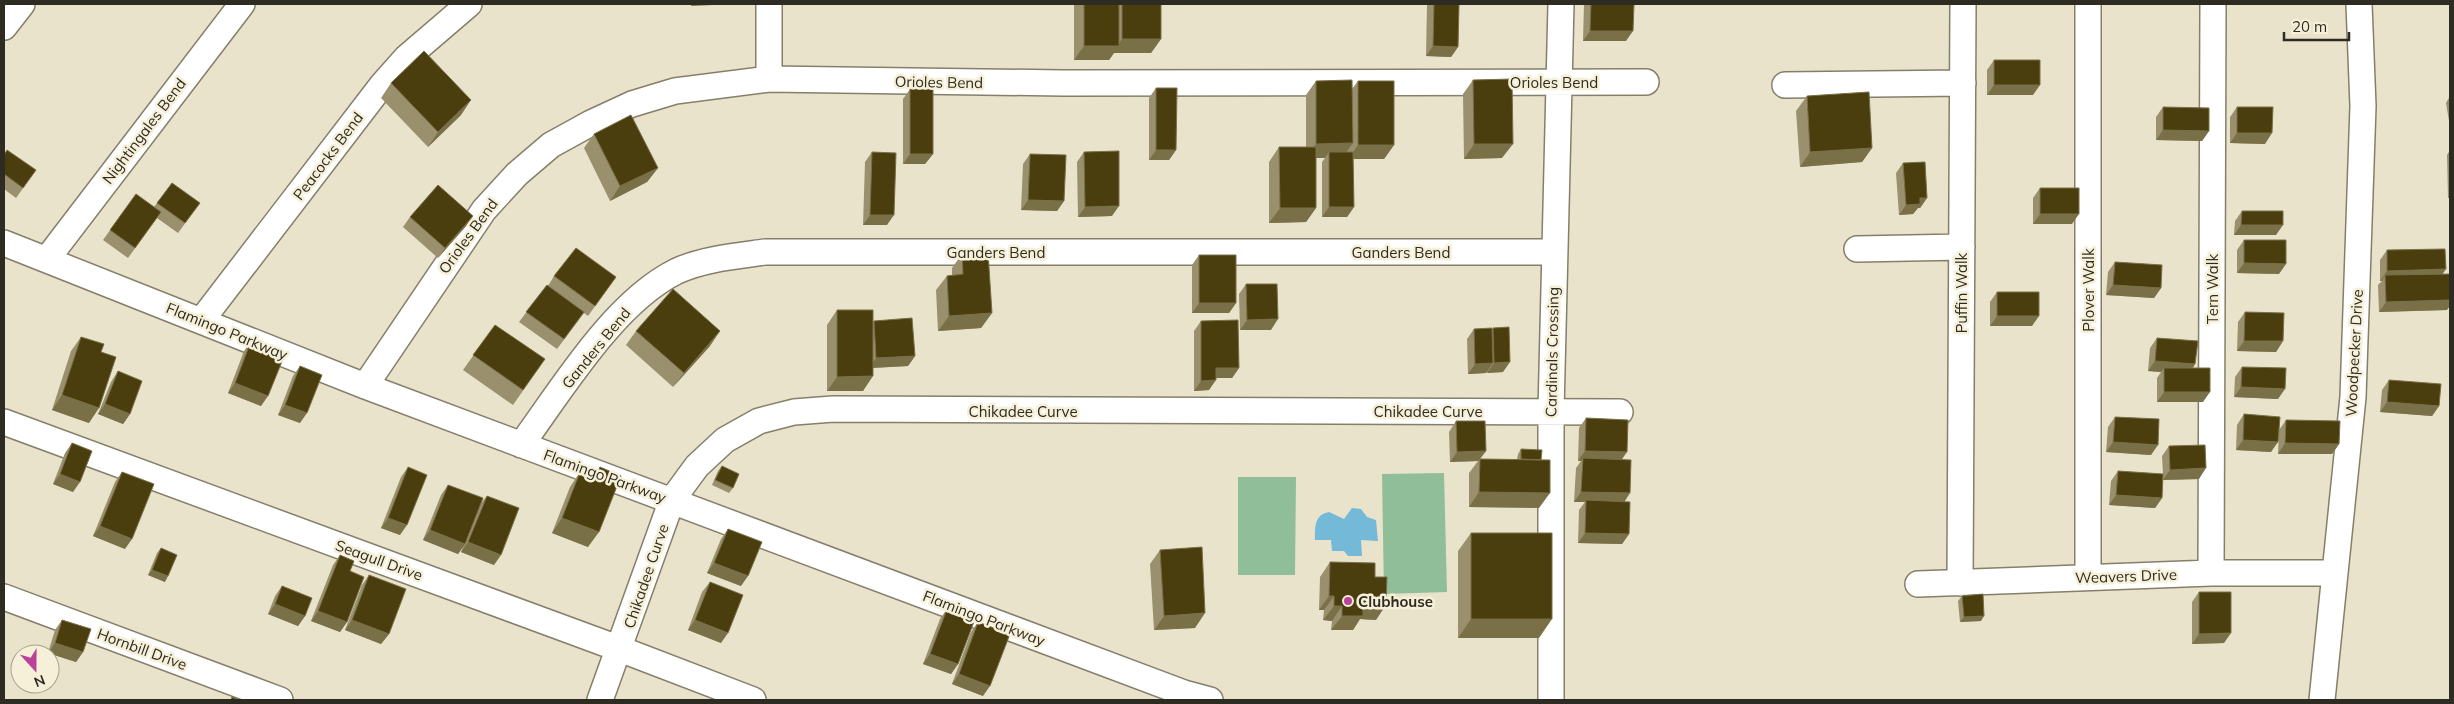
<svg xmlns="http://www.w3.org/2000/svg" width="2454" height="704" font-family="Mulish,sans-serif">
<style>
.green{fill:#8fbe98}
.water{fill:#74b9d7}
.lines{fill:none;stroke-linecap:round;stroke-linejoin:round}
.street-casing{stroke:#857f6a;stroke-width:28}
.street{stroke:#fff;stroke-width:25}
.wall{fill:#9a906e}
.shaded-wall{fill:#7a7048}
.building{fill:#4a3e0f;stroke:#7a7048}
.poi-dot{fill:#ba4298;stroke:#f7f0d9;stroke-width:2}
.labels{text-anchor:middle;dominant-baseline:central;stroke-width:5;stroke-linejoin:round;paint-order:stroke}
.street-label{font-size:15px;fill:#2d2b22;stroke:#f7f0d9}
.poi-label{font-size:15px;font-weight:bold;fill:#2d2b22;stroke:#f7f0d9;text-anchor:start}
</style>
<rect width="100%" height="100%" fill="#e9e3cc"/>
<path class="green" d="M1444,473L1447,592L1384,594L1382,474Z
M1238,477H1296L1295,575H1238Z"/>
<path class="water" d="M1352,508L1361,509L1367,517L1376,520L1378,541L1361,540L1362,556H1348L1344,551H1332L1331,540H1315C1315,527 1314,515 1329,512L1344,519Z"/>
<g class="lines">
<defs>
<path id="street" d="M2088,4V577
M4,27L22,4
M769,79V4
M1785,85L1963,83
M4,243L365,386L1184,693L1210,700
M1857,249L1962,247
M47,259L242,4
M201,321L382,85L406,58L469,4
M365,386L484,210L517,174L551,145L591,123L632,104L675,91L769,79L1063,83L1646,82
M4,422L620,649L753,700
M521,445C562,389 614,302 677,271C703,259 736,256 765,252H1554
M2211,573L2213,4
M1960,583L1963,4
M1918,584L2211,573H2334
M4,597L280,700
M600,700L672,500L697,466L725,440L759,421L794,412L833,409L1620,412
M1551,700V411L1561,4
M2322,700L2353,397L2363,106L2359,4"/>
</defs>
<use href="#street" class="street-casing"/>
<use href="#street" class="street"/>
</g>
<path class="wall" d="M1074,4H1161V39L1151,53H1114L1109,60H1074Z
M1427,4H1459L1458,47L1451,57L1426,56Z
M1584,4H1634L1626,41H1583Z
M2450,39V77H2449V40Z
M1994,60L2033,95H1987V70Z
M1473,80L1502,158L1464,159L1463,94Z
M1316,81L1352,89L1358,81L1394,145L1384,159H1353L1354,207L1347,217H1322V162L1325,158H1316V208L1306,222L1269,223V162L1279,147H1306V95Z
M391,83L461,115L428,147L381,98Z
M1156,88L1176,150L1169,160H1149V98Z
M910,89L933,154L925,164H903V99Z
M1807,96L1872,148L1862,162L1800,167L1796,111Z
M2450,96V127L2446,103Z
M2163,107L2209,131L2202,141L2156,140V117Z
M2237,107L2265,144L2230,143V117Z
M594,134L658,168L647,182L610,201L584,148Z
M2450,150V198H2448L2447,155Z
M872,152L887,225H863L865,162Z
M1084,152L1112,216L1078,217L1077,162Z
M1030,154L1064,201L1057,211L1021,210L1023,164Z
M4,155L36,170L16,198L4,189Z
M1903,163L1927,198L1920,208H1918L1913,214L1899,215L1896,173Z
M172,183L200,203L178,233L157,218L128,258L103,240L136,194L154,207Z
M2040,188L2072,224H2033V198Z
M2242,211L2276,235H2234L2235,221Z
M473,216L466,226L438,258L403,227L410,217Z
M2244,240L2279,274L2237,273V250Z
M2387,250L2446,269L2442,274L2447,310L2379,312L2378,285L2382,281H2380V260Z
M962,254L992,313L981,328L938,331L936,290L947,276L952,275V268Z
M1199,255L1236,303L1229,313H1192V265Z
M2115,262L2161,288L2154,298L2106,295L2108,272Z
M554,276L616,277L588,316L584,313L557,349L519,322L547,285L548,286Z
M1246,284L1271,330H1240L1239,294Z
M1997,292L2032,326H1990V302Z
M837,310L873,322L874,321L915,356L908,366L873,368L863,391H827V325Z
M2245,312L2283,341L2276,352L2237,351L2238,322Z
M1201,321L1239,368L1232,378H1216L1209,390L1194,391V331Z
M495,325L545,359L513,405L463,370Z
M1493,328L1503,372L1487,373V371L1486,373L1468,374L1467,339L1474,329L1492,330Z
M636,331L710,346L673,387L626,345Z
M81,337L101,352L89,423L52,410L71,351Z
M2157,338L2195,364L2193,368L2203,402H2157V378L2161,372L2148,371L2150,348Z
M251,341L261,406L228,393L244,351Z
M300,366V423L278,415L293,376Z
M2242,367L2278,399L2234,397L2235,377Z
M118,371L130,414L123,424L98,414L111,382Z
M2389,380L2439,406L2432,416L2380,412L2382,390Z
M2244,414L2271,452L2236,450L2237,425Z
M2115,417L2151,455L2106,452L2108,427Z
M1586,418L1622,459L1624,502L1629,534L1622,544L1578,543L1579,510L1585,502H1574L1576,468L1581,461H1578L1579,428Z
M2286,420L2339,444L2332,454H2278L2279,430Z
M1456,421L1486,451L1480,459H1517L1518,454L1521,449L1539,508L1469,507V473L1478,461L1450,462L1449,432Z
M72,443L73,492L53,484L65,453Z
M2169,446L2199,479L2163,480L2162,498L2155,508L2109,505L2111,481L2118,471L2163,474L2162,456Z
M722,466L733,488L729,493L712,485L718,471Z
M408,467L400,535L381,528L401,477Z
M600,467L588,547L552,533L570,487L580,472L593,477Z
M122,472L125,549L93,536L115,482Z
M448,485L481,503L487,496L494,565L461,552L463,547L458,554L423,540L441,495Z
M728,529L741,586L707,573L721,539Z
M1471,533L1539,638H1458V551Z
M161,548L165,582L148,575L157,553Z
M1160,550L1195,628L1154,630L1150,564Z
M340,555L350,571L347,622L340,632L311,621L333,565Z
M1330,562L1376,620L1360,619L1353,630H1331L1332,621L1323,620L1324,610H1319L1320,577Z
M369,575L389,634L381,644L345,630L362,585Z
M710,582L721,643L688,630L702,592Z
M282,586L305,616L298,626L268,614L275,596Z
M2199,592L2224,643L2192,644V602Z
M1962,596L1981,621L1960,622L1958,601Z
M947,609L958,664L951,674L923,664L940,619Z
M62,620L83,652L76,662L48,653L55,630Z
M978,622L983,696L952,684L971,632Z"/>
<path class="shaded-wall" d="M692,4H735L691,6Z
M1590,31H1633L1626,41H1583Z
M1122,39H1161L1151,53H1114L1109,60H1074L1084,46H1117Z
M1433,46L1458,47L1451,57L1426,56Z
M1994,85H2040L2033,95H1987Z
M471,100L461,115L428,147L438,132Z
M2163,130L2209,131L2202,141L2156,140Z
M2237,133H2272L2265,144L2230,143Z
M1353,143L1342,158L1329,152L1325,158H1306L1316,144Z
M1474,144H1513L1502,158L1464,159Z
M1358,145H1394L1384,159H1348Z
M1872,148L1862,162L1800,167L1810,152Z
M1156,150H1176L1169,160H1149Z
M910,154H933L925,164H903Z
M658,168L647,182L610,201L620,186Z
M1920,198H1927L1920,208H1918L1913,214L1899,215L1906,205Z
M1028,200L1064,201L1057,211L1021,210Z
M1119,206L1112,216L1078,217L1085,207Z
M1329,207H1354L1347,217H1322Z
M1280,208H1316L1306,222L1269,223Z
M2040,214H2079L2072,224H2033Z
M870,215H894L887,225H863Z
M473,216L466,226L438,258L445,248Z
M2241,225H2283L2276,235H2234Z
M2244,263L2286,264L2279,274L2237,273Z
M2446,269L2439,279L2385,275L2382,281H2380L2387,271Z
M2113,285L2161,288L2154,298L2106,295Z
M2450,300V306L2447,310L2379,312L2386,302Z
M1199,303H1236L1229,313H1192Z
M992,313L981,328L938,331L949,316Z
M1997,316H2039L2032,326H1990Z
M1278,319L1271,330H1240L1247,320Z
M720,331L710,346L673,387L684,373Z
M2244,341H2283L2276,352L2237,351Z
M915,356L908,366L869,368L876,358Z
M2155,361L2195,364L2188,374L2164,368L2161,372L2148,371Z
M1510,362L1503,372L1487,373L1494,363Z
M1493,363L1486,373L1468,374L1475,364Z
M1216,368H1239L1232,378H1209Z
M873,376L863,391H827L837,377Z
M1216,380L1209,390L1194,391L1201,381Z
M235,383L268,396L261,406L228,393Z
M2241,387L2285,389L2278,399L2234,397Z
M2164,392H2210L2203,402H2157Z
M62,395L99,408L89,423L52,410Z
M2387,402L2439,406L2432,416L2380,412Z
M105,404L130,414L123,424L98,414Z
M285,405L307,413L300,423L278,415Z
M2243,440L2278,442L2271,452L2236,450Z
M2113,442L2158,445L2151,455L2106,452Z
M2285,443L2339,444L2332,454H2278Z
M1486,451L1478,461L1450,462L1457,452Z
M1585,451L1627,452L1620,462L1583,458L1581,461H1578Z
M2206,468L2199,479L2163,480L2170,470Z
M60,474L80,482L73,492L53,484Z
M1479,492L1550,493L1539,508L1469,507Z
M1581,492L1630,493L1623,504L1586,500L1585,502H1574Z
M2116,495L2162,498L2155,508L2109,505Z
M388,518L407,525L400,535L381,528Z
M562,518L599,532L588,547L552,533Z
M100,526L132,539L125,549L93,536Z
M430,530L465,544L458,554L423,540Z
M1585,533L1629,534L1622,544L1578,543Z
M468,542L501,555L494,565L461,552Z
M714,563L748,576L741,586L707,573Z
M152,570L168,576L165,582L148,575Z
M1329,596H1334L1324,610H1319Z
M275,604L305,616L298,626L268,614Z
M1363,605H1386L1376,620L1360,619L1353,630H1331L1342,616Z
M1334,606H1342L1332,621L1323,620Z
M318,611L347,622L340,632L311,621Z
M1205,613L1195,628L1154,630L1164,616Z
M1984,616L1981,621L1960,622L1964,617Z
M1471,619H1552L1539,638H1458Z
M352,620L389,634L381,644L345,630Z
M695,620L728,633L721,643L688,630Z
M2231,633L2224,643L2192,644L2199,634Z
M55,643L83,652L76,662L48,653Z
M930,654L958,664L951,674L923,664Z
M959,674L990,686L983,696L952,684Z"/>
<path class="building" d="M1084,4H1119V46H1084Z
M1122,4H1161V39H1122Z
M1434,4H1459L1458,47L1433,46Z
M1591,4H1634L1633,31H1590Z
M424,51L471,100L438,132L391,83Z
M1994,60H2040V85H1994Z
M1512,79L1513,144H1474L1473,80Z
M1352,80L1353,143L1316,144V81Z
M1358,81H1394V145H1358Z
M1156,88H1177L1176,150H1156Z
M910,89H933V154H910Z
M1869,92L1872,148L1810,152L1807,96Z
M2163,107L2209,108V131L2163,130Z
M2237,107H2273L2272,133H2237Z
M631,115L658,168L620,186L594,134Z
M1279,147H1316V208H1280Z
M7,150L36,170L23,188L4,174V155Z
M1119,151V206L1085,207L1084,152Z
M872,152L896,153L894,215H870Z
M1329,152H1353L1354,207H1329Z
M1030,154L1066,155L1064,201L1028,200Z
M1925,162L1927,198H1920V204L1906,205L1903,163Z
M172,183L200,203L185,223L157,203Z
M438,185L473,216L445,248L410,217Z
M2040,188H2079V214H2040Z
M136,194L161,212L135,248L110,230Z
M2242,211H2283V225H2241Z
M2244,240H2286V264L2244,263Z
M576,248L616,277L595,306L554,276Z
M2445,249L2446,269L2387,271V250Z
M988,252L992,313L949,316L947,276L963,274L962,254Z
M1199,255H1236V303H1199Z
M2115,262L2162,265L2161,288L2113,285Z
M2450,274V300L2386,302L2385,275Z
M1246,284H1277L1278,319L1247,320Z
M547,285L584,312L564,339L526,312Z
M673,289L720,331L684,373L636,331Z
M1997,292H2039V316H1997Z
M837,310H873V376L837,377Z
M2245,312L2284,313L2283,341H2244Z
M912,318L915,356L876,358L874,321Z
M1238,320L1239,368H1216V380L1201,381V321Z
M495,325L545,359L523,390L473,355Z
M1509,327L1510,362L1494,363L1493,328Z
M1492,328L1493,363L1475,364L1474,329Z
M81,337L104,344L101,352L116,357L99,408L62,395Z
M2157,338L2198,341L2195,364L2155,361Z
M251,341L285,354L268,396L235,383Z
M300,366L322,375L307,413L285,405Z
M2242,367L2286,368L2285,389L2241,387Z
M2164,368H2210V392H2164Z
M118,371L142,381L130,414L105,404Z
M2389,380L2441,384L2439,406L2387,402Z
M2244,414L2280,417L2278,442L2243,440Z
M2115,417L2159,419L2158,445L2113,442Z
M1586,418L1628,420L1627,452L1585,451Z
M2286,420L2340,421L2339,444L2285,443Z
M1456,421H1485L1486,451L1457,452Z
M72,443L92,451L80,482L60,474Z
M2205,445L2206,468L2170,470L2169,446Z
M1521,449L1542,450L1541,460L1521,459Z
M1583,458L1631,460L1630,493L1581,492Z
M1480,459L1550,460V493L1479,492Z
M722,466L739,474L733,488L715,480Z
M408,467L427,475L407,525L388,518Z
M600,467L621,476L599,532L562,518L580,472L595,478Z
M2118,471L2163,474L2162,498L2116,495Z
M122,472L154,484L132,539L100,526Z
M448,485L483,498L465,544L430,530Z
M487,496L519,508L501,555L468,542Z
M1586,500L1630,502L1629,534L1585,533Z
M728,529L762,542L748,576L714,563Z
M1471,533H1552V619H1471Z
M1202,547L1205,613L1164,616L1160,550Z
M161,548L177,555L168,576L152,570Z
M340,555L354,561L350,571L364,577L347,622L318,611Z
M1330,562L1375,563V577H1387L1386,605H1363V616H1342V606H1334V596H1329Z
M369,575L406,589L389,634L352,620Z
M710,582L743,595L728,633L695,620Z
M282,586L312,598L305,616L275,604Z
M2199,592H2231V633L2199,634Z
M1983,594L1984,616L1964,617L1962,596Z
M947,609L975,619L958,664L930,654Z
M62,620L91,629L83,652L55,643Z
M978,622L1010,634L990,686L959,674Z
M232,697L239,700H231Z"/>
<circle class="poi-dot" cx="1348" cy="601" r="5"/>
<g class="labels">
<g class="street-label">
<text transform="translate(939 82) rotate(1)">Orioles Bend</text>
<text x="1554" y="82">Orioles Bend</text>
<text transform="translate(144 131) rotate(-53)">Nightingales Bend</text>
<text transform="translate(328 156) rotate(-53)">Peacocks Bend</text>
<text transform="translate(468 236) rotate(-54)">Orioles Bend</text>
<text x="996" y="252">Ganders Bend</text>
<text x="1401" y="252">Ganders Bend</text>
<text transform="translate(2212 289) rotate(-90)">Tern Walk</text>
<text transform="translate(2088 290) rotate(-90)">Plover Walk</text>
<text transform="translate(1961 293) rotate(-90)">Puffin Walk</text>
<text transform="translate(227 331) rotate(22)">Flamingo Parkway</text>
<text transform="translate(596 348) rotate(-51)">Ganders Bend</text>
<text transform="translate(1552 352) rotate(-89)">Cardinals Crossing</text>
<text transform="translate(2354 353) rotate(-87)">Woodpecker Drive</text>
<text x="1023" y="411">Chikadee Curve</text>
<text x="1428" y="411">Chikadee Curve</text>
<text transform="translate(605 476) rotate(20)">Flamingo Parkway</text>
<text transform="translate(379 560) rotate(20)">Seagull Drive</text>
<text transform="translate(646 576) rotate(-71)">Chikadee Curve</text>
<text transform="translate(2126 576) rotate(-2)">Weavers Drive</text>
<text transform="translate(984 618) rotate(21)">Flamingo Parkway</text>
<text transform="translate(142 649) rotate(20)">Hornbill Drive</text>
</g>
<g class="poi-label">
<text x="1358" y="601">Clubhouse</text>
</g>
</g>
<rect width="2454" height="704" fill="none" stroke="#2d2b22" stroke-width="10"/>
<g transform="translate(35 669) rotate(159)"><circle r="24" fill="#f7f0d9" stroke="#a6a190"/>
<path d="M0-4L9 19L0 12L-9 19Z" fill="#ba4298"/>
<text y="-8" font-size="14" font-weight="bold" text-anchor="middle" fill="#2d2b22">N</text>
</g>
<path d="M2284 32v8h65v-8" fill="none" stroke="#2d2b22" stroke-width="2.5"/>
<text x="2292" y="32" font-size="15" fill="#2d2b22" stroke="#f7f0d9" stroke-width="4" paint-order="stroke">20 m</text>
</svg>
